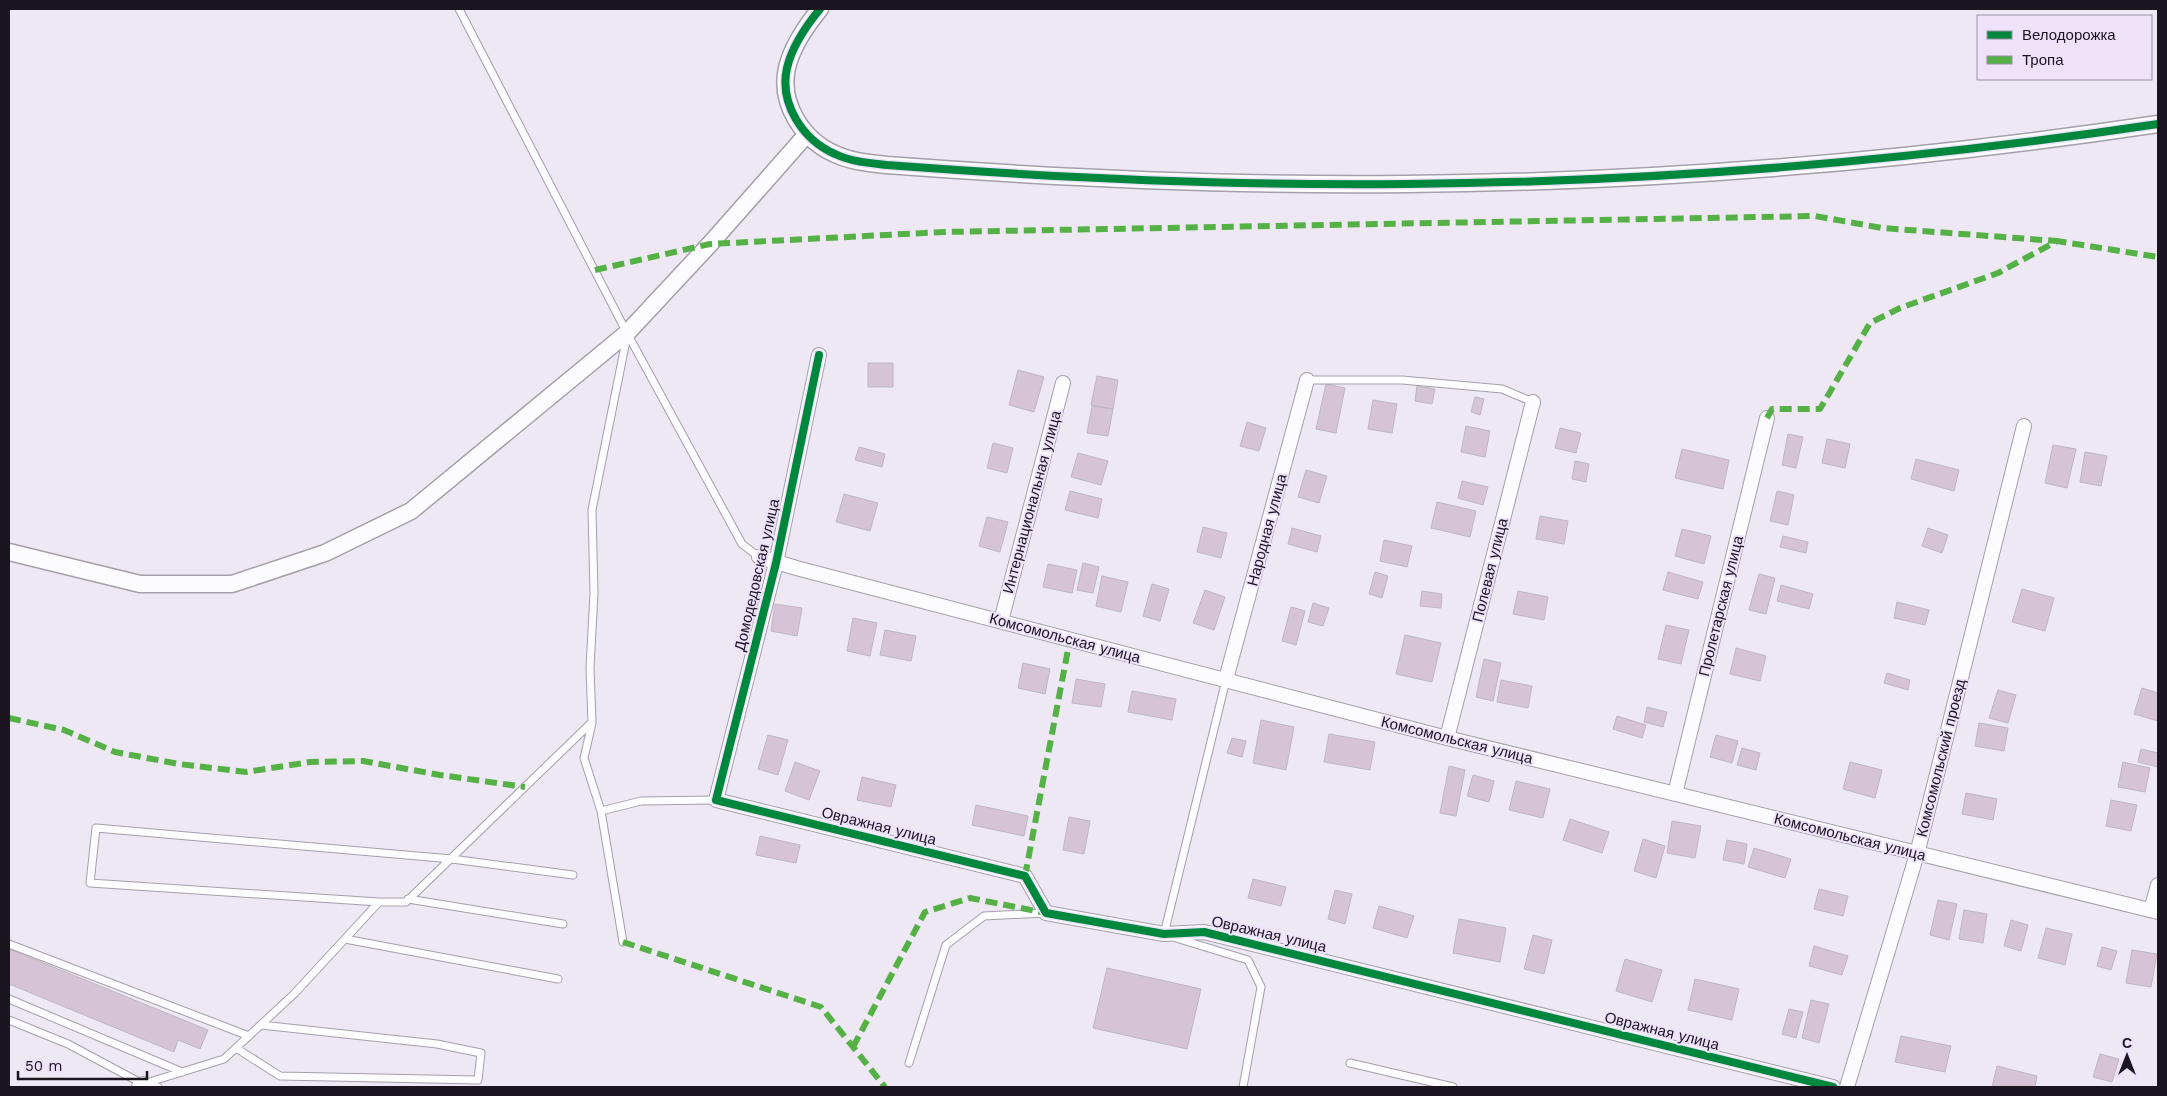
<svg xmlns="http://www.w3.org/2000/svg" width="2167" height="1096" font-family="'Work Sans',sans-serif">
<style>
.building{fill:#d6c4d6;stroke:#beb6c0}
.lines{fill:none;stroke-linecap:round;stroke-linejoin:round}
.service-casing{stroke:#a49faa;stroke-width:9}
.minor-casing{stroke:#a49faa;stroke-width:16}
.tertiary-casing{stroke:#a49faa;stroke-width:19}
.service{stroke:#fcfcfe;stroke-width:7}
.minor{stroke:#fcfcfe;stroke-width:14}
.tertiary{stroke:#fcfcfe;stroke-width:16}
.quiet{stroke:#55b145;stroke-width:6;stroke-dasharray:12 6;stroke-linecap:butt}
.cycleway-casing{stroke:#eee2fb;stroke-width:11}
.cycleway{stroke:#00873e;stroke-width:8}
.labels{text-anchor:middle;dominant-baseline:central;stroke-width:4;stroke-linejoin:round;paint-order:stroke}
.street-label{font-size:15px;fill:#1b1520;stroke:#eee2fb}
</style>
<rect width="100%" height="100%" fill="#eee8f5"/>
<path class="building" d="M868,363H893V387H868Z
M1018,370L1044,377L1034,412L1009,405Z
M1097,376L1118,380L1113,409L1091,405Z
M1326,384L1345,388L1336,433L1316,429Z
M1417,386L1435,389L1432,404L1415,401Z
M1475,397L1484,399L1480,415L1471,412Z
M1373,400L1397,404L1392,433L1368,429Z
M1092,406L1113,409L1108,436L1087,433Z
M1247,422L1266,428L1259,451L1240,446Z
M1466,426L1490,431L1485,457L1461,452Z
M1560,428L1581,433L1576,453L1555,448Z
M1788,434L1803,437L1796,468L1782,465Z
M1827,439L1850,444L1845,468L1822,463Z
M993,443L1013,448L1007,473L987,468Z
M2053,445L2076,449L2067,488L2045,483Z
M859,447L885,454L882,467L855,460Z
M1682,449L1729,460L1723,489L1675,478Z
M2085,452L2107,456L2101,486L2080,482Z
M1078,453L1108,461L1101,485L1071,477Z
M1916,459L1959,470L1954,491L1911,479Z
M1575,461L1589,464L1586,482L1572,479Z
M1306,470L1327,476L1319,503L1298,497Z
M1462,481L1488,487L1483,505L1458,498Z
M1070,491L1102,499L1098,518L1065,510Z
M1777,491L1794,495L1788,525L1770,521Z
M844,494L878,503L870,531L836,522Z
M1437,502L1476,511L1470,537L1431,528Z
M1540,516L1568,521L1564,544L1536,539Z
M987,517L1008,522L1000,552L979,546Z
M1203,527L1227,533L1221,558L1197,552Z
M1292,528L1321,536L1317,552L1288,544Z
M1928,528L1948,535L1942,553L1922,546Z
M1682,529L1711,536L1704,564L1675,556Z
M1783,536L1808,542L1806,553L1780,547Z
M1384,540L1412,546L1407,567L1380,561Z
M1083,563L1099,567L1093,593L1077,590Z
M1048,564L1077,570L1072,593L1043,587Z
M1375,572L1388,576L1382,598L1369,594Z
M1668,572L1703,582L1698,599L1663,590Z
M1759,574L1775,578L1766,614L1749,610Z
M1102,576L1128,582L1121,612L1096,606Z
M1152,584L1169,589L1160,621L1143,616Z
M1781,585L1813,594L1809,609L1777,601Z
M2022,589L2054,598L2045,631L2012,622Z
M1205,590L1225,597L1214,630L1193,623Z
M1422,591L1442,594L1441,608L1420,606Z
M1518,591L1548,597L1544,620L1513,614Z
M1897,602L1929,610L1925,625L1894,618Z
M1313,603L1329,608L1323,626L1308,622Z
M775,604L802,608L797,636L771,631Z
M1291,607L1305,611L1296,645L1282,641Z
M853,618L877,623L870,656L847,651Z
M1666,625L1689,630L1681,664L1658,659Z
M885,630L916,636L911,661L880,655Z
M1405,635L1441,643L1432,682L1396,674Z
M1736,648L1766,656L1760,681L1730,674Z
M1484,659L1501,663L1493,701L1476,697Z
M1023,663L1050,669L1045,694L1018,688Z
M1887,673L1910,680L1908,690L1884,683Z
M1076,679L1105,684L1101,707L1072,703Z
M1501,680L1532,686L1528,708L1497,702Z
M2142,688L2158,693V721L2134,714Z
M1998,690L2016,695L2008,723L1989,718Z
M1132,691L1176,699L1172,720L1128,712Z
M1647,707L1667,712L1663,727L1644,722Z
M1617,716L1646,725L1642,738L1613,729Z
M1261,720L1294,727L1286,770L1253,763Z
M1979,723L2008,728L2004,751L1975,746Z
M1329,734L1375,742L1370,770L1324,762Z
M768,735L788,740L778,775L758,769Z
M1716,735L1738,741L1732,763L1710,757Z
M1232,738L1246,741L1242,757L1227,753Z
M1742,748L1760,753L1756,770L1737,765Z
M2141,749L2158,753V767L2138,762Z
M795,762L820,771L809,800L785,791Z
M1850,762L1882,770L1875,798L1843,789Z
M2123,762L2150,768L2145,792L2118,787Z
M1449,766L1465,770L1456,816L1440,813Z
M1473,775L1494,781L1489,802L1467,796Z
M862,777L896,785L891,807L857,800Z
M1516,781L1550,789L1543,818L1509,810Z
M1966,793L1997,799L1993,820L1962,814Z
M2111,800L2137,805L2131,831L2106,826Z
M976,805L1028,816L1024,836L972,825Z
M1069,817L1090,821L1084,854L1063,850Z
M1570,819L1609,832L1602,853L1563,840Z
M1672,821L1701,826L1695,858L1667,853Z
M760,836L800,845L796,863L756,855Z
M1643,839L1665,846L1656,878L1634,871Z
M1727,840L1747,844L1744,864L1723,860Z
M1754,848L1791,859L1785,878L1748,867Z
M1253,879L1286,887L1281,906L1248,898Z
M1819,889L1848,896L1843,916L1814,909Z
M1335,890L1352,894L1345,924L1328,919Z
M1938,900L1957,904L1949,940L1930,935Z
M1379,906L1414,916L1407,938L1373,928Z
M1964,910L1987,914L1983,943L1959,939Z
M1459,919L1506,928L1500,962L1453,953Z
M2011,920L2028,925L2021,951L2004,946Z
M2046,928L2072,934L2065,965L2038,958Z
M1533,935L1552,940L1544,974L1524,969Z
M1814,946L1848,956L1842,975L1809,966Z
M2102,947L2117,951L2111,970L2097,966Z
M9,949L208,1030L200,1049L178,1040L174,1052L9,984Z
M2132,950L2157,954L2151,987L2126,983Z
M1625,959L1662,970L1652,1002L1616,991Z
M1107,968L1201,989L1187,1049L1093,1028Z
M1695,979L1739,989L1732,1020L1688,1010Z
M1811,1000L1829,1004L1819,1043L1802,1038Z
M1789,1009L1803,1012L1796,1038L1782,1034Z
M1901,1036L1951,1046L1945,1072L1895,1062Z
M2100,1054L2119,1059L2112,1082L2093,1077Z
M1997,1066L2037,1076L2035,1087H1992Z"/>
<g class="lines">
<defs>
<path id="service" d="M459,9L627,333L742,544L759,557
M627,336L592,510L594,593L590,668L592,723L584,758L601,811L641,801L716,800
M1307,380H1402L1502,389L1533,402
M601,811L623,942
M408,899L563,924
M379,902L90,883L96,828L452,859L573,875
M1166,935L1164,934L1226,680
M1176,938L1248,960L1261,987L1243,1087
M345,939L558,979
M9,944L249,1036
M9,999L182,1072
M9,1020L68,1044L143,1084L158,1087
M236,1048L280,1076L478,1080L481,1053L437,1044L261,1025
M909,1063L946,945L984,916L1046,913
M1350,1063L1453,1087
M143,1084L224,1059L294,994L379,902H406L591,723"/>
<path id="minor" d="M819,355L776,563L716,800L1025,876L1046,913L1164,934L1204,932L1833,1087
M759,557L800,569L1447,738L2158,912
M1001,621L1063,383
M1226,679L1307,380
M1447,738L1533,402
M1675,794L1767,418
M2151,910L2158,885
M139,1087L143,1084
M1847,1087L1917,854L2024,426"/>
<path id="tertiary" d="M820,9C806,26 792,46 787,68C779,104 803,140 835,154C852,162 870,163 887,165C1060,178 1233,186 1406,184C1657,182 1909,161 2158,124
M9,552L140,584H232L325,553L411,511L627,333L710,244L807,134"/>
</defs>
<use href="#service" class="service-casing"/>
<use href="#minor" class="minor-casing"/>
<use href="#tertiary" class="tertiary-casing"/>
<use href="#service" class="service"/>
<use href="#minor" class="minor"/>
<use href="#tertiary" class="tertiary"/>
<path class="quiet" d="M595,270L710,244L944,232L1815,216L1882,228L2057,241
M1767,418L1772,409H1820L1870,323L1900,308L1998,273L2057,241L2158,257
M9,718L64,730L115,752L179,764L246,772L310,762L363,761L440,775L525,787
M1025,876L1070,639
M623,942L821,1007L885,1087
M853,1047L925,912L970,898L1046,913"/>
<defs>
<path id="cycleway" d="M820,9C806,26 792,46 787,68C779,104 803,140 835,154C852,162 870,163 887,165C1060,178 1233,186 1406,184C1657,182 1909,161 2158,124
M819,355L776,563L716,800L1025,876L1046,913L1164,934L1204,932L1833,1087"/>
</defs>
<use href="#cycleway" class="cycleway-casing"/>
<use href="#cycleway" class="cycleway"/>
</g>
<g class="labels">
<g class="street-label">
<text transform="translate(1032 502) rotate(-75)">Интернациональная улица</text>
<text transform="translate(1267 530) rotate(-75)">Народная улица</text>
<text transform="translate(1490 570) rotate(-76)">Полевая улица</text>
<text transform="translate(757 575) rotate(-77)">Домодедовская улица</text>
<text transform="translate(1721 606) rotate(-76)">Пролетарская улица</text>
<text transform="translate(1065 638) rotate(15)">Комсомольская улица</text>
<text transform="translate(1457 740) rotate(14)">Комсомольская улица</text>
<text transform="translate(1941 758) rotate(-76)">Комсомольский проезд</text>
<text transform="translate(879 826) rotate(14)">Овражная улица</text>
<text transform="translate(1850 837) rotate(14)">Комсомольская улица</text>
<text transform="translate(1269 934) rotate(13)">Овражная улица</text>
<text transform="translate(1662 1031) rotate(14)">Овражная улица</text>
</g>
</g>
<rect width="2167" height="1096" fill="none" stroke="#1b1520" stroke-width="20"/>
<rect x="1977" y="15" width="175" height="65" fill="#eee2fb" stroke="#9a90a3"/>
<rect x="1987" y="31" width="25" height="8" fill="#00873e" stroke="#9a90a3"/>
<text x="2022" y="40" font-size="15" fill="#1b1520">Велодорожка</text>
<rect x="1987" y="56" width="25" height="8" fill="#55b145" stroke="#9a90a3"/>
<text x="2022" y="65" font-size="15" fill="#1b1520">Тропа</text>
<g transform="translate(2127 1056)" stroke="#eee2fb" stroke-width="4" paint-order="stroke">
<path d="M0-4L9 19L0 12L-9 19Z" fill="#1b1520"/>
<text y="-8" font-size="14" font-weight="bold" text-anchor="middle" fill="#1b1520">С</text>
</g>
<path d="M18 1071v8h129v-8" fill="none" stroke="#1b1520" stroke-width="2.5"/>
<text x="25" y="1071" font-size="15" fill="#1b1520" stroke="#eee2fb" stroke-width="4" paint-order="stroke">50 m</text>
</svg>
